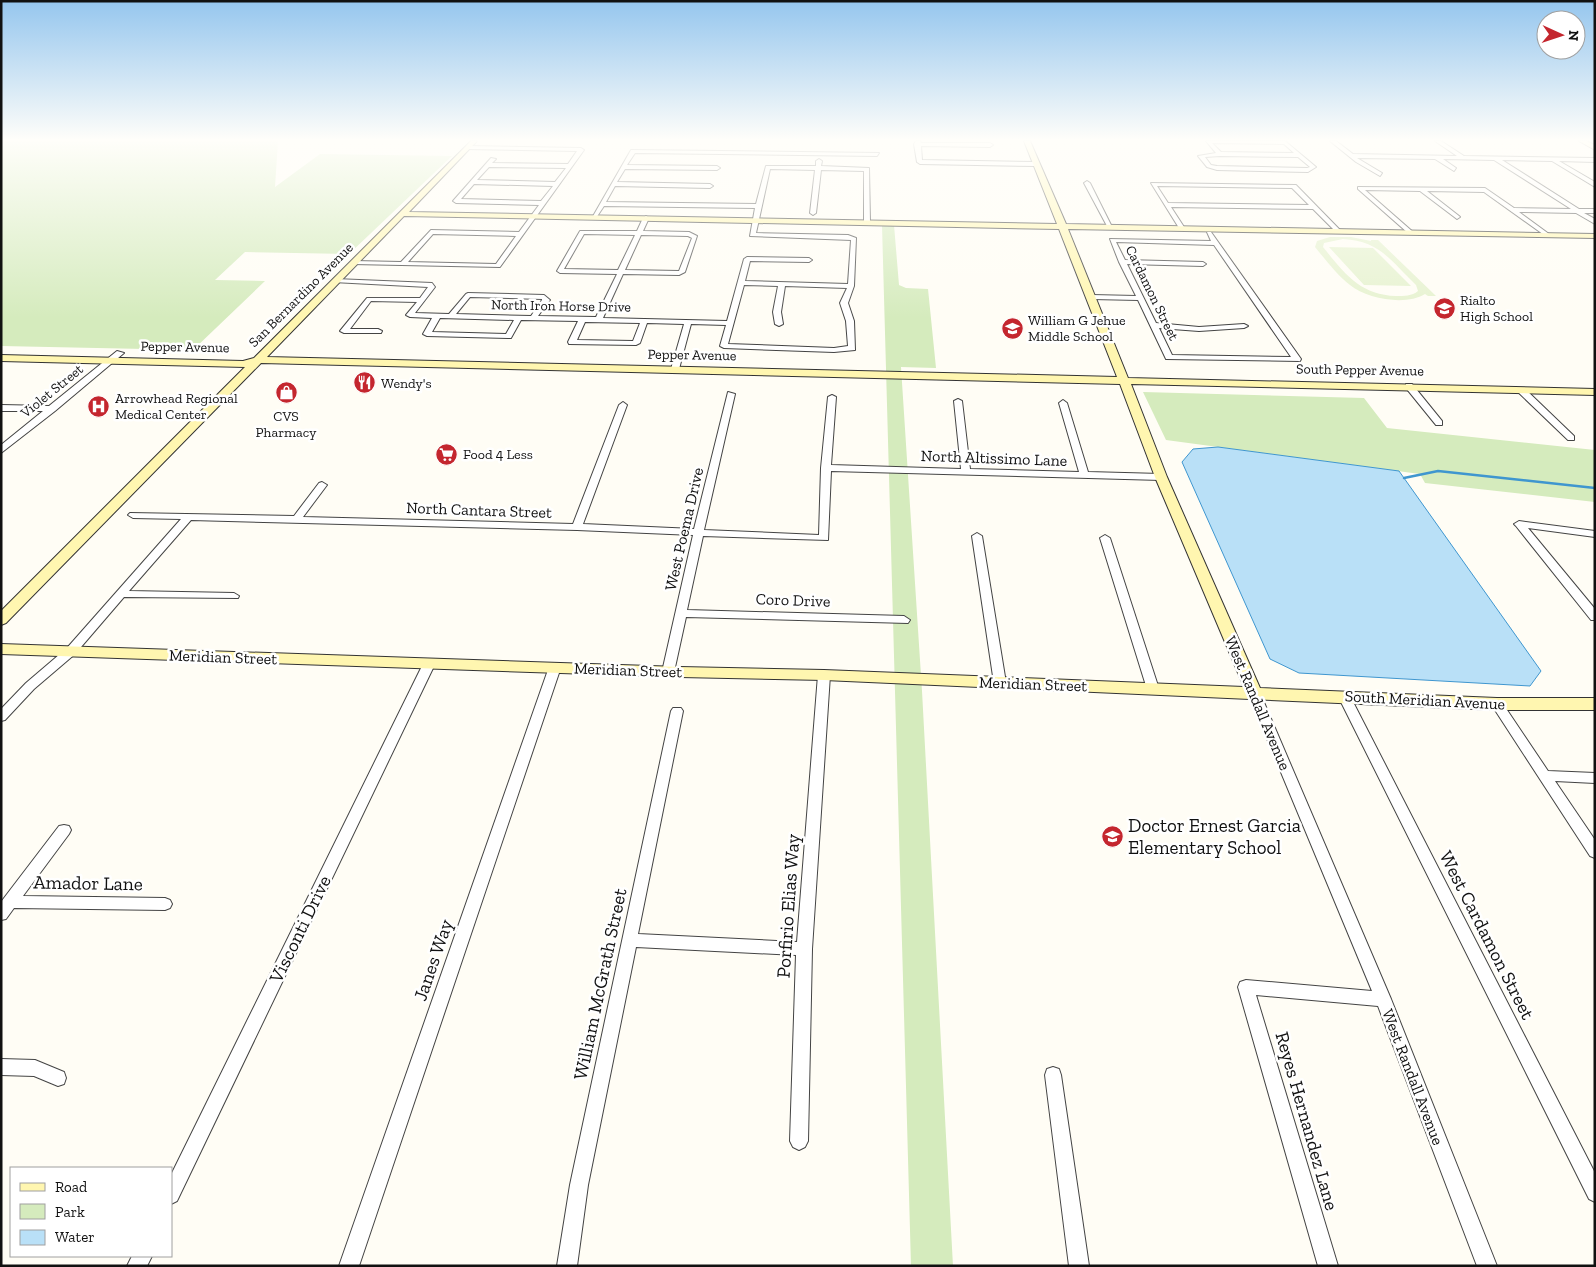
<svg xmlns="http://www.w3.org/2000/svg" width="1596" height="1267" font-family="'Zilla Slab',serif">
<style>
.green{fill:#d5ebbd}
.pitch{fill:#e6f2cf;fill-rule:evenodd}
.water{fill:#b9e0f7;stroke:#3f96cf}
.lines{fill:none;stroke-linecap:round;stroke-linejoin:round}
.stream{stroke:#3f96cf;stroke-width:2.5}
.street-casing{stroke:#444;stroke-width:2}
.secondary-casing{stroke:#333;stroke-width:2}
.street{fill:#fff;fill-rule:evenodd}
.secondary{fill:#fff6b0;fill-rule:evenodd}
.labels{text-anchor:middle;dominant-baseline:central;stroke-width:5;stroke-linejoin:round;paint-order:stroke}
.far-street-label{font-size:14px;fill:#111;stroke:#fff}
.far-poi-label{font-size:14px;fill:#111;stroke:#fff;text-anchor:start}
.street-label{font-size:16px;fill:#111;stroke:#fff}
.near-poi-label{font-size:19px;fill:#111;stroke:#fff;text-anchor:start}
.near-street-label{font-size:19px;fill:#111;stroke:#fff}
</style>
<rect width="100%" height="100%" fill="#fffdf5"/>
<path class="green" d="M1,141H278L275,187L320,154L452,156L349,254L245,252L215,280L265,281L193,350L1,346Z
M882,225H894L899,285L906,288L928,289L936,368L901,367L922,691L953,1266H911Z
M1143,392L1364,398L1387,428L1595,450V502L1425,483L1420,474L1166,440Z"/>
<path class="pitch" d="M1330,237H1351L1371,241V240H1378L1436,296H1428L1425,294C1406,306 1367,299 1350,285C1337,275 1325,259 1315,247L1317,241ZM1343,239C1380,241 1391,261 1416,285L1418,291C1412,296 1404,296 1396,296C1360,295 1344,273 1323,247L1324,243Z
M1329,247L1373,248L1411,286L1364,285Z"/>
<path class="water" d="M1218,447L1399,471L1541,671L1530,686L1299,673L1270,659L1182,462L1193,449Z"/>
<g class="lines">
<path class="stream" d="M1404,478L1438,471L1595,488"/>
<defs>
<path id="street" d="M916,141H920L921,143H990L993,145L990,147L921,146L922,160L1036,162L1039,164L1036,166L920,164L917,162L914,144Z
M1206,141H1285L1316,167L1308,172L1217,170L1207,167L1198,156L1216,153ZM1212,143L1284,144L1294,153L1221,152ZM1220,156L1298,157L1310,167L1307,168L1217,166L1211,165L1205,157Z
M1330,141H1336L1353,154L1457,156L1435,141H1441L1464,156L1595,158V162L1559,161L1595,182V187L1552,161L1502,160L1579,209H1595V213H1584L1595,219V224L1576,213L1519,212L1549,234L1550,235L1547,237L1484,192L1427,191L1459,216L1460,217L1457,219L1420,191L1365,190L1413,232L1408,233L1358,189V187L1485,188L1514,208L1571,209L1494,160L1443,159L1456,168L1454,171L1435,159L1357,158L1382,173L1380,176L1356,162Z
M467,146L581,148L584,150L500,267L352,264L351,263L354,261L401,262L431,230L519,232L539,205L456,203L453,201L491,158L496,159L492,163L568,164L577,151L465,149ZM489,167L566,168L555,182L477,180ZM474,184L553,186L541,201L461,199ZM433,234L516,236L496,264L408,262Z
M631,150L879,153L877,156L635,153L627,165L717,166L720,168L717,170L625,169L617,182L710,184L713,186L710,188L615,186L606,202L756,204L766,166H816V161L819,159L822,161L821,166L869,168L870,222L867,224L864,222V171L821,170L816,213L813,215L810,213L815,170L770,169L756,233L848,235L856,238L854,286L848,303L854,321L855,350L834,352L724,348L720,346L726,325L691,324L679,369L675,371L671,369L684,324L647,323L640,343L636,345L569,344L568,342L578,321L521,320L511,338H508L427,336L423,334L432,318L410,317L406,315L417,302L371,301L350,329H378L382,331L381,333H344L340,331L367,298H420L428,287L333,282V280L335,279L432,283L435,287L415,313L449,314L466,294L468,293L544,295L550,300L538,316L596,317L617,274L560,273L557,271L580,231H637L643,218L646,216L649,218L643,231L689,232L697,236L685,272L679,275L623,274L603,318L727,321L744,259L747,257L809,258L812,260L809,262L750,261L745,281L848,284L851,240L750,236L755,208L604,206L596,218H592ZM584,234L635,235L618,270L564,269ZM641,235L688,236L692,238L679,271L625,270ZM744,285L778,286L773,312L775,324L779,326L783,324L781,312L785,286L847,288L840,303L846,321L848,346L834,348L728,344ZM470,297L542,299V300L531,316L456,314ZM440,318L514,320L506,334L432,332ZM585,322L640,323L633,341L577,340Z
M1087,181L1090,183L1112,227L1107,226L1084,183Z
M1151,183L1296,185L1340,230L1335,231L1313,209L1171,207L1184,227L1179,228ZM1157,186L1292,188L1309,205L1168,203Z
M1207,232H1211L1301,359L1300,361L1166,359L1138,300L1092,299L1089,297L1092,295L1136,296L1119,262L1110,239L1211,241ZM1116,242L1214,245L1291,357L1172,355L1159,328L1199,331L1244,328L1248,326L1244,324L1199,327L1156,323L1127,264L1203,266L1206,264L1203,262L1125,260Z
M117,351L124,353L55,411L1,453V445L43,411H1V405L49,406Z
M1406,384H1412L1442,421V425H1436L1406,388Z
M1518,388H1524L1574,436V440H1568L1518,392Z
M728,392L735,394L704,530L819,535L821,468L828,397L832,395L836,397L831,465L961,469L954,401L958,399L962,401L970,469L1079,472L1059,403L1063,400L1067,403L1088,472L1161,474L1166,477L1161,480L831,471L828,540L703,536L687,610L904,616L910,620L908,623L686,617L674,672L668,676L662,672L693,535L577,530L191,520L129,591L234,593L239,596L238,598L124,597L75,654L34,689L5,720L1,721V709L26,683L67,648L181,519L133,518L128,515L130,513L294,516L319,483L322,482L327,485L303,517L573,524L619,405L623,402L627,405L583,524L694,529Z
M1519,521L1595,531V537L1528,528L1595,609V620H1591L1516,526L1514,524Z
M977,533L982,536L1006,683L1000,687L994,683L972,536Z
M1105,535L1110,538L1159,689L1157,692H1149L1147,689L1100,538Z
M429,660L435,664L177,1201L171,1204V1175L423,664Z
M555,663L561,667L359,1266H339L549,667Z
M824,671L830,675L812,949L808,1141L805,1147L799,1150L793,1147L790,1141L796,955L636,947L588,1185L577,1266H557L570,1185L671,711L673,708H681L683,711L638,934L797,942L818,675Z
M1254,689L1258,690L1260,693L1391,999L1497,1266H1477L1378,1006L1256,995L1338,1266H1318L1238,987L1240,982L1246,980L1372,991L1248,693L1250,690Z
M1344,692L1348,693L1350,696L1595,1173V1202L1589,1199L1338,696L1340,693Z
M1497,700L1501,701L1548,771L1595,773V783L1555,781L1595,840V858L1590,856L1493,707L1491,704L1493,701Z
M64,825L69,826L71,830L69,834L23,896L165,898L170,900L172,904L170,908L165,910L14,908L6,919L1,920V902L59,826Z
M1,1059L35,1060L64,1072L66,1078L64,1084L58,1086L34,1076L1,1075Z
M1053,1067L1059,1069L1061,1075L1089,1266H1069L1045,1075L1047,1069Z
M132,1256H152L147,1266H127Z"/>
<path id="secondary" d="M471,141H477L409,212L1057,224L1024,141H1030L1066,224L1595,234V238L1068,229L1128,378L1595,389V395L1131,384L1167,477L1260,688L1497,698H1595V710H1497L824,680L680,677L1,654V644L680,667L824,670L1244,687L1155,477L1120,384L261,363L6,623L1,625V611L245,367L1,361V355L243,361L254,358ZM404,216L1059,229L1117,377L267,357Z
M1579,141H1586L1595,145V150Z"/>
</defs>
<use href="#street" class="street-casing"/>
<use href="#secondary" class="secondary-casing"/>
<use href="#street" class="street"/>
<use href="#secondary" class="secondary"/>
</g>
<linearGradient id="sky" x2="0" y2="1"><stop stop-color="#95c6ee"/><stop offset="0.44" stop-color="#fffefa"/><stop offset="1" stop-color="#fffefa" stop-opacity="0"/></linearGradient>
<rect width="1596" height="318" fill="url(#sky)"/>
<defs>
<symbol id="school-disc" viewBox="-11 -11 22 22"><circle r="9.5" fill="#c4262e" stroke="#fff"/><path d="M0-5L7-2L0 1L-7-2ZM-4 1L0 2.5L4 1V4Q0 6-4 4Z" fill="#fff"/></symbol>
<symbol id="restaurant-disc" viewBox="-11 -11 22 22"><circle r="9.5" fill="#c4262e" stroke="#fff"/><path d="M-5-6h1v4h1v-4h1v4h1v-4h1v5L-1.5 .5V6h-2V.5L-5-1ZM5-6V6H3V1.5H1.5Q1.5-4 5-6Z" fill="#fff"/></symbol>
<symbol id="shop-disc" viewBox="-11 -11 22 22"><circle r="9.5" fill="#c4262e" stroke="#fff"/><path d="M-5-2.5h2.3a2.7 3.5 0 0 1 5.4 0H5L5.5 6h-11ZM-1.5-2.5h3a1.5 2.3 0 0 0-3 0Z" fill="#fff"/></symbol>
<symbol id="hospital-disc" viewBox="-11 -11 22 22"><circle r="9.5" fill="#c4262e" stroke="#fff"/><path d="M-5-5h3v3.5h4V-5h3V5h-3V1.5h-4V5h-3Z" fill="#fff"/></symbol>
<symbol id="supermarket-disc" viewBox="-11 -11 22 22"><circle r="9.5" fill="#c4262e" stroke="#fff"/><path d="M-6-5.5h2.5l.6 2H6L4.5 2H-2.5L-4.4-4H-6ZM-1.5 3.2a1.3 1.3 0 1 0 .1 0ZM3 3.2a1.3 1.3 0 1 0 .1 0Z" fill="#fff"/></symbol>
</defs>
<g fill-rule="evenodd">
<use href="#school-disc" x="1432" y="296" width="25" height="25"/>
<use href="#school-disc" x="1000" y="316" width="25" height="25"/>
<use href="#restaurant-disc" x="352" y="370" width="25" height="25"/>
<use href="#shop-disc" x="274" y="380" width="25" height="25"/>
<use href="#hospital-disc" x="86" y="394" width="25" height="25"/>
<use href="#supermarket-disc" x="434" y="442" width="25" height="25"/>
<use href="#school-disc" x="1100" y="824" width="25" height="25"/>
</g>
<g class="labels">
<g class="far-street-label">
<text transform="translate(1152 293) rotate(64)">Cardamon Street</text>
<text transform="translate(301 295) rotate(-45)">San Bernardino Avenue</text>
<text transform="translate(561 306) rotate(1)">North Iron Horse Drive</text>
<text transform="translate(185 347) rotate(1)">Pepper Avenue</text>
<text transform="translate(692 355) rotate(1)">Pepper Avenue</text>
<text transform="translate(1360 370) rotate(1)">South Pepper Avenue</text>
<text transform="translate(52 391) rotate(-39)">Violet Street</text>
</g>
<g class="far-poi-label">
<text x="1460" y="300">Rialto<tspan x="1460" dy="16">High School</tspan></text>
<text x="1028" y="320">William G Jehue<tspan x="1028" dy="16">Middle School</tspan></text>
<text x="381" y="383">Wendy's</text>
<text x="115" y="398">Arrowhead Regional<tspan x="115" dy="16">Medical Center</tspan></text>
<text x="286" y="416" text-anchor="middle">CVS<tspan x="286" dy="16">Pharmacy</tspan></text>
<text x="463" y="454">Food 4 Less</text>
</g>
<g class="street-label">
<text transform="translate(994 458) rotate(2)">North Altissimo Lane</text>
<text transform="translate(479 510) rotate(2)">North Cantara Street</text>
<text transform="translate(684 529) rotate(-77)">West Poema Drive</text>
<text transform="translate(793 600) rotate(2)">Coro Drive</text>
<text transform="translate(223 657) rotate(2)">Meridian Street</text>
<text transform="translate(628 670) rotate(2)">Meridian Street</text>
<text transform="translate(1033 684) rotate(2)">Meridian Street</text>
<text transform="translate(1425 700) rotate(3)">South Meridian Avenue</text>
<text transform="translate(1258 703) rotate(67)">West Randall Avenue</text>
<text transform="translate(1413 1077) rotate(69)">West Randall Avenue</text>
</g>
<g class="near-poi-label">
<text x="1128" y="825">Doctor Ernest Garcia<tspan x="1128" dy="22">Elementary School</tspan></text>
</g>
<g class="near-street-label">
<text transform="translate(88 883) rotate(1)">Amador Lane</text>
<text transform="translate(788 906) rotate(-86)">Porfirio Elias Way</text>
<text transform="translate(300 929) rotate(-64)">Visconti Drive</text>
<text transform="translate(1487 935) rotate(63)">West Cardamon Street</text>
<text transform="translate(433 960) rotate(-71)">Janes Way</text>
<text transform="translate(600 984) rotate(-78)">William McGrath Street</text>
<text transform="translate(1307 1121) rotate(74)">Reyes Hernandez Lane</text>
</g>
</g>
<rect width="1596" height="1267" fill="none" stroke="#111111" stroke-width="5"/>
<rect x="10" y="1167" width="162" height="90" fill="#ffffff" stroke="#a0a0a0"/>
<rect x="20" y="1183" width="25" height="8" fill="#fff6b0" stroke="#a0a0a0"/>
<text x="55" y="1192" font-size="15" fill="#111111">Road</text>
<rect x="20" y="1204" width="25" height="15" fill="#d5ebbd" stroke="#a0a0a0"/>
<text x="55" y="1217" font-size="15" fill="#111111">Park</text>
<rect x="20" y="1230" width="25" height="15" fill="#b9e0f7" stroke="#a0a0a0"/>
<text x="55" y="1242" font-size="15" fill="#111111">Water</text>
<g transform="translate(1561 35) rotate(93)"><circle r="24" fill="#ffffff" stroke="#a0a0a0"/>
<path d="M0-4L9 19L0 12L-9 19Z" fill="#c4262e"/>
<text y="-8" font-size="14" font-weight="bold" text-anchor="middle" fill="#111111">N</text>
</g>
</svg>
